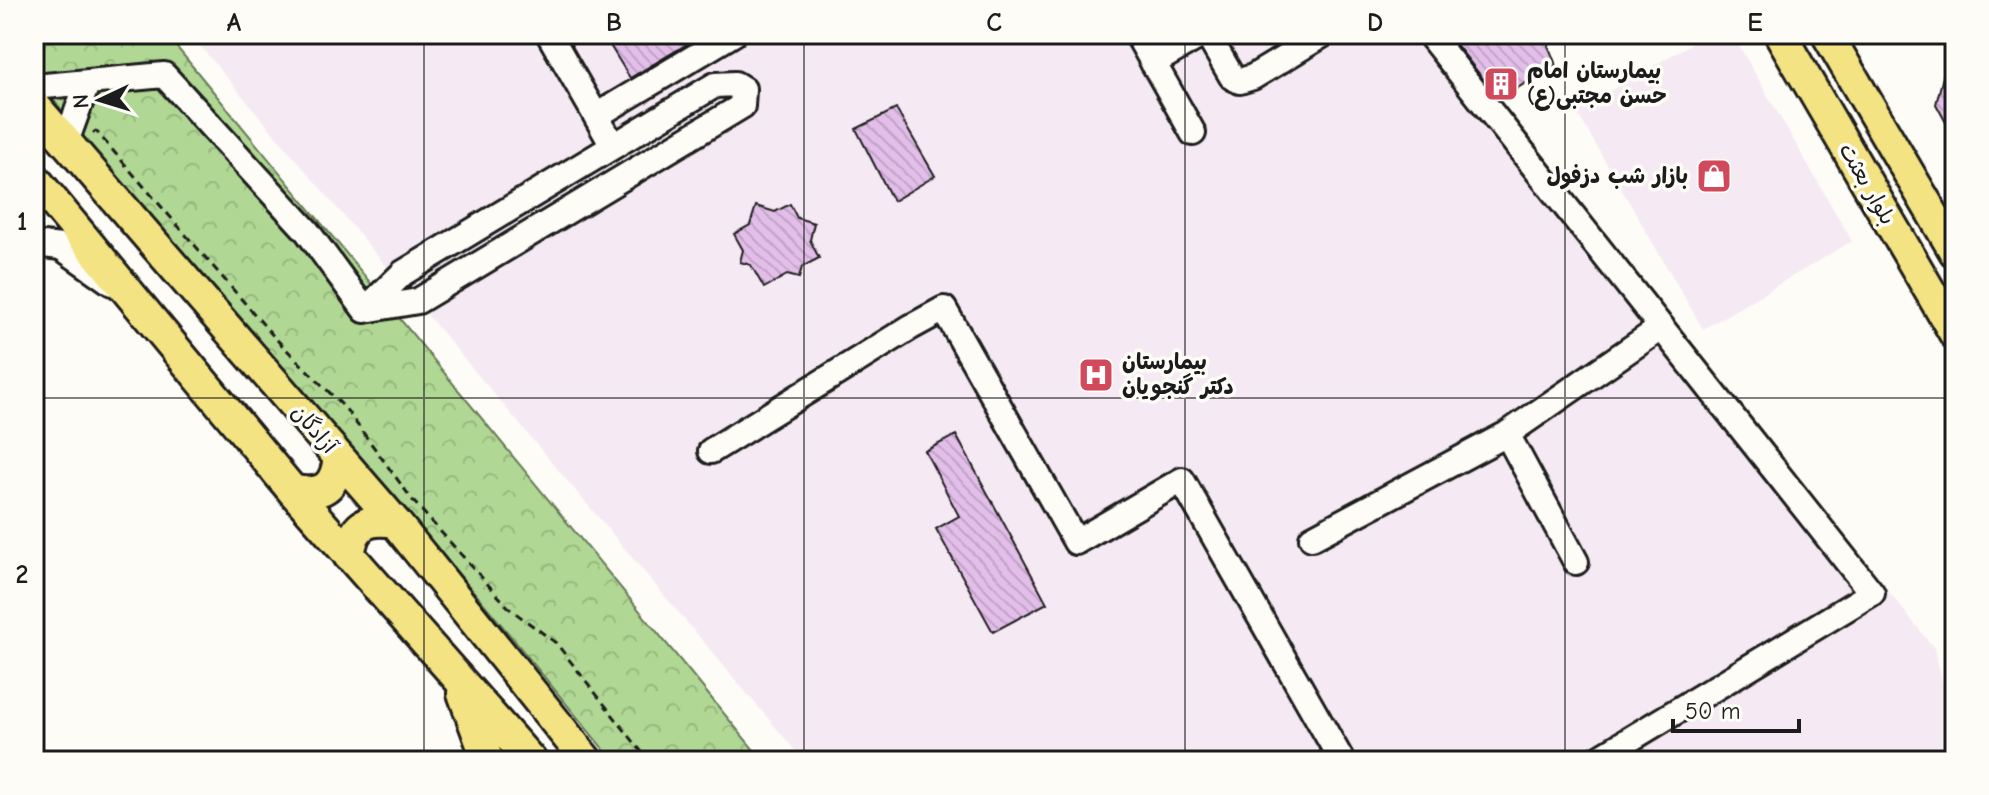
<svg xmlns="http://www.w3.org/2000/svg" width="1989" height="795" font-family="'Comic Neue','Playpen Sans Arabic',sans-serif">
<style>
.built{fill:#f5e9f3}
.forest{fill:url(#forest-crowns);stroke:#667a58;stroke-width:2}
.building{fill:url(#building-back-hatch);stroke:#1c1c1c;stroke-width:2}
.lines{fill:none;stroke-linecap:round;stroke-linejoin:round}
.minor-casing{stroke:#1c1c1c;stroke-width:30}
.major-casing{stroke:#1c1c1c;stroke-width:36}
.path{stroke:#1c1c1c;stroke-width:3;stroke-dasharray:8 6;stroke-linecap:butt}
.minor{stroke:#fdfcf7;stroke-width:24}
.major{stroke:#f4e382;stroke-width:30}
.grid{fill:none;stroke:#1c1c1c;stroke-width:2;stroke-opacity:0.55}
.labels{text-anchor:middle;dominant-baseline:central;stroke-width:7;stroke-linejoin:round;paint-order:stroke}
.poi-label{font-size:22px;font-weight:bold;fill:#1c1c1c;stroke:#fdfcf7;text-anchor:start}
.street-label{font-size:22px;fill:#1c1c1c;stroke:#fdfcf7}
.neatline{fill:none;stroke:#1c1c1c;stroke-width:3}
.grid-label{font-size:26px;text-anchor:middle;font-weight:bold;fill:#1c1c1c}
</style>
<defs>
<pattern id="forest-crowns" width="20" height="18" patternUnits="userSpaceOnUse" patternTransform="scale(2)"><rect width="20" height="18" fill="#b0d793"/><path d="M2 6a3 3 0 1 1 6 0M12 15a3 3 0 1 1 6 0" fill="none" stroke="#97b87e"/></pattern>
<pattern id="building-back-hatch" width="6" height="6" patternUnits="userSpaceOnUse" patternTransform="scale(2)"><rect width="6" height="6" fill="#e2bee9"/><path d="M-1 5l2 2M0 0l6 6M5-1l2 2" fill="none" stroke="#c1a3c7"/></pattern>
</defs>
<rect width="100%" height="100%" fill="#fdfcf7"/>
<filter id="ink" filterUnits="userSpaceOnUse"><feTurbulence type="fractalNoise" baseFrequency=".0125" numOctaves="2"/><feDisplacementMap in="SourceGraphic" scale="16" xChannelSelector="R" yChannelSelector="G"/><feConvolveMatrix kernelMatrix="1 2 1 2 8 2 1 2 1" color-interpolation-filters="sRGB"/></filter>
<g filter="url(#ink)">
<path class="built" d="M190,34H1439L1934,648L1955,732V761H804Z
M1708,34H1732L1852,241L1703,329L1576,111Z"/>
<path class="forest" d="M34,34H166L763,761H613L486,606L102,161L34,75Z"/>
<path class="building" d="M603,34H704L630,78Z
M1448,34H1559L1548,45L1556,65L1499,99Z
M1950,49L1955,50V139L1936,104Z
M896,109L935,176L893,201L856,129Z
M790,204L797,218L814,223L810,240L819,258L802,267L799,278L787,275L764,288L751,265L740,262L743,250L734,234L750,225L756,206L775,212Z
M956,435L1047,603L993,632L936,529L959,516L925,451Z"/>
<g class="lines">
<defs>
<path id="minor" d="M549,34L596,116
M1137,34L1193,133
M1207,34L1232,77L1240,81L1253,77L1324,34
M1429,34L1872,593L1594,761
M1153,63L1203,34
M735,84L743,89L742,106L418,301L365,310L403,273L715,85Z
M34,87L164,75L307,231L365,310
M66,142L87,84
M613,146L596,116L733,34
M34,244L61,247L112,283
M1507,434L1576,562
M711,451L911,327L944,309L1076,542L1182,480L1342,761
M1312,538L1507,434L1662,327"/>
<path id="major" d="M1780,34L1955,334
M1827,34L1955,252
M34,105L395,522L587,761
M34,178L292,490L531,761
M292,490C322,497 335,488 339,458
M349,556C353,526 365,517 395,522
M463,693L488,761"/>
</defs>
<use href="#minor" class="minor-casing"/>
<use href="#major" class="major-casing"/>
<path class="path" d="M93,133L96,131L275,338L345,408L414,502L510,609L556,643L649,761"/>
<use href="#minor" class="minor"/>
<use href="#major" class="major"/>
</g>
</g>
<path class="grid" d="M424,34V761M804,34V761M1185,34V761M1565,34V761M34,398H1955"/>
<defs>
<symbol id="building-square" viewBox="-11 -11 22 22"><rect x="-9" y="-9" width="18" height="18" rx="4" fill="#d1495b" stroke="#fdfcf7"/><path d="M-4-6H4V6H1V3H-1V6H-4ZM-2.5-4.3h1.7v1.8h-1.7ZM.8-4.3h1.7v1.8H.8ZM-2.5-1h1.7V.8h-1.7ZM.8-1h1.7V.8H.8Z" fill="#fff"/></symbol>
<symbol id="shop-square" viewBox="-11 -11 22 22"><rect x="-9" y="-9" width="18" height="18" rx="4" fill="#d1495b" stroke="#fdfcf7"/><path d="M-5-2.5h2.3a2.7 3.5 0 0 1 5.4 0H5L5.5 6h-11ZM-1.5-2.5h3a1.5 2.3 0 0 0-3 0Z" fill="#fff"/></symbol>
<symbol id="hospital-square" viewBox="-11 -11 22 22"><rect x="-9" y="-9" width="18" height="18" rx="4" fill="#d1495b" stroke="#fdfcf7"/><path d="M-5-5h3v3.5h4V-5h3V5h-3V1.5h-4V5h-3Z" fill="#fff"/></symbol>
</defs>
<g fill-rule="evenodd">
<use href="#building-square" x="1481" y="64" width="40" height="40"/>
<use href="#shop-square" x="1694" y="156" width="40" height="40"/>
<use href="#hospital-square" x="1076" y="355" width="40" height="40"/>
</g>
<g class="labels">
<g class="poi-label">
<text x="1527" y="71">بیمارستان امام<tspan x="1527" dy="25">حسن مجتبی(ع)</tspan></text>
<text x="1688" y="176" text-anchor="end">بازار شب دزفول</text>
<text x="1122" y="362">بیمارستان<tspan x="1122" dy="25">دکتر گنجویان</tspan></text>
</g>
<g class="street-label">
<text transform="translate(1867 184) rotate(60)">بلوار بعثت</text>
<text transform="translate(314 429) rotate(49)">آزادگان</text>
</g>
</g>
<rect width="1989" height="795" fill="none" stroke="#fdfcf7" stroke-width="88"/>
<g transform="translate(100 100) rotate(266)" stroke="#fdfcf7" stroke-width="6" paint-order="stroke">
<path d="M0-6L14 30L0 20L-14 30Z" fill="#1c1c1c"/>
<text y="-12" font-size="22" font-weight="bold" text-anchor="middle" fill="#1c1c1c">N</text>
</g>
<path d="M1673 719v12h126v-12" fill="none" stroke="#1c1c1c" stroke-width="4"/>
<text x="1685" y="719" font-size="24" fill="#1c1c1c" stroke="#fdfcf7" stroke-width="6" paint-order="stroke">50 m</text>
<rect x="44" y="44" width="1901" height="707" class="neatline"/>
<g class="grid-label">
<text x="234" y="31">A</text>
<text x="614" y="31">B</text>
<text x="994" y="31">C</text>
<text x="1375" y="31">D</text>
<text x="1755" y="31">E</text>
<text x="22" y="230">1</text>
<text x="22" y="583">2</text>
</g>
</svg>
